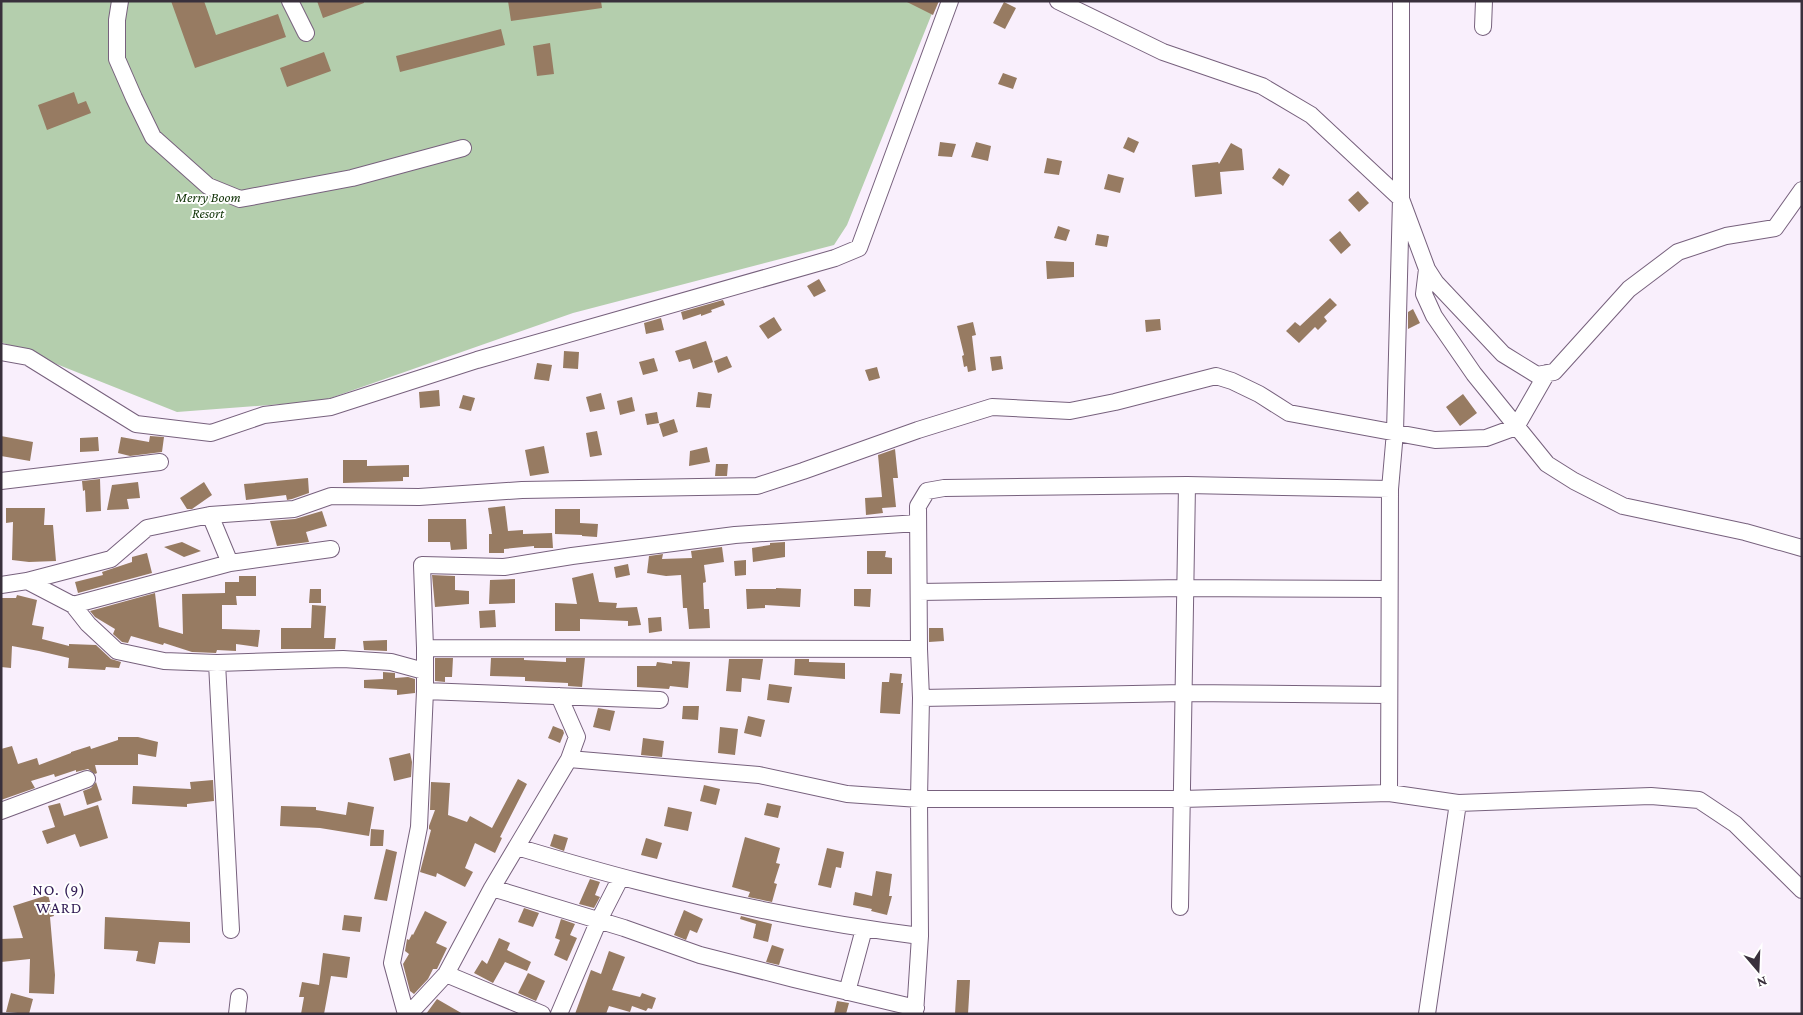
<svg xmlns="http://www.w3.org/2000/svg" width="1803" height="1015" font-family="'Crimson Pro',serif">
<style>
.green{fill:#b4cead}
.building{fill:#977b62}
.lines{fill:none;stroke-linecap:round;stroke-linejoin:round}
.minor-casing{stroke:#77617d;stroke-width:18}
.minor{stroke:#fff;stroke-width:16}
.labels{text-anchor:middle;dominant-baseline:central;stroke-width:4;stroke-linejoin:round;paint-order:stroke}
.park-label{font-size:14px;font-style:italic;fill:#113307;stroke:#fff}
.quarter-label{font-size:16px;letter-spacing:1px;fill:#311b54;stroke:#fff}
</style>
<rect width="100%" height="100%" fill="#f9effc"/>
<path class="green" d="M1,1H937L847,225L834,245L573,313L322,401L177,412L1,342Z"/>
<path class="building" d="M171,1H204L216,35L278,14L286,37L195,68Z
M317,1H364V3L323,18Z
M508,1H601L602,8L511,21Z
M905,1H939L933,15Z
M1004,2L1016,8L1005,29L993,23Z
M501,29L505,45L400,72L396,56Z
M550,43L554,74L537,76L533,46Z
M324,52L331,71L287,87L280,68Z
M1003,73L1017,78L1013,89L998,84Z
M74,92L78,104L86,101L91,113L47,130L38,105Z
M1128,137L1139,142L1134,153L1123,148Z
M940,142L956,144L952,157L938,156Z
M976,142L991,146L988,161L971,157Z
M1231,143L1242,149L1244,170L1220,172L1222,194L1195,197L1192,165L1218,162L1219,164Z
M1047,158L1062,161L1059,175L1044,173Z
M1279,168L1290,175L1283,186L1272,178Z
M1108,174L1124,178L1120,193L1104,189Z
M1358,191L1369,203L1359,212L1348,200Z
M1058,226L1070,230L1066,241L1054,238Z
M1340,231L1351,245L1341,254L1329,240Z
M1097,234L1109,236L1107,247L1095,245Z
M1046,261L1074,262V277L1047,279Z
M819,279L826,291L814,297L807,286Z
M1330,298L1337,305L1324,317L1327,321L1318,330L1315,327L1299,343L1286,331L1295,322L1300,326Z
M723,300L725,305L711,310L712,312L701,316V314L683,320L681,312Z
M1413,309L1420,323L1408,329V312Z
M774,317L782,330L768,339L759,326Z
M661,318L664,330L646,334L644,323Z
M1160,319L1161,330L1146,332L1145,320Z
M973,322L976,335L972,336L976,370L968,372L967,366L964,367L962,356L964,355L957,326Z
M706,341L713,362L693,369L690,359L679,362L675,351Z
M564,351L579,352L578,369L563,368Z
M727,356L732,367L718,373L714,361Z
M1001,356L1003,369L992,371L990,357Z
M654,358L658,371L643,375L639,362Z
M537,363L552,365L549,381L534,379Z
M877,367L880,378L869,381L865,370Z
M439,390L440,406L420,408L419,392Z
M698,392L712,394L710,408L696,407Z
M601,393L605,409L590,412L586,397Z
M1463,394L1477,413L1460,426L1446,407Z
M463,395L475,398L471,411L459,408Z
M632,397L635,411L620,415L617,401Z
M657,412L659,423L647,425L645,414Z
M674,419L678,432L663,437L659,424Z
M597,431L602,455L590,457L586,433Z
M1,436L33,442L30,461L1,456Z
M150,436L164,437L162,452L130,456L118,453L121,437L149,442Z
M98,437L99,451L80,452V438Z
M544,446L549,473L530,476L525,450Z
M707,447L710,462L689,466L690,451Z
M895,449L898,478H893L896,507L882,508L883,513L866,515L865,498L882,497L878,455Z
M343,460H367V466L409,465V477H403V481L343,483Z
M716,464H728L727,476H715Z
M308,478L309,493L292,499L287,500L286,495L246,500L244,484Z
M100,479L101,511L86,512L85,490L83,491L82,481Z
M138,482L140,498L127,499L129,509L107,510L112,485Z
M204,482L212,495L192,509H187L180,498Z
M505,506L508,531L523,530V534L552,533L553,548H534V546L504,549V553H489V534H492L488,508Z
M6,508H45L44,525H53L56,561L29,562L12,560L13,522L6,523Z
M555,509H580V523L598,524L597,537L582,536V535L555,534Z
M322,511L327,526L306,532L309,542L277,546L270,521L295,519Z
M428,519H466L467,549L451,550L450,542H428Z
M182,542L201,551L184,557L164,547Z
M785,542V557L753,562L752,548L770,545V543Z
M722,547L724,562L704,565L706,582L703,583L704,609H709L710,628L689,629L687,608H683L681,575L666,576L647,573L649,556L663,554L662,559L692,558L691,551Z
M867,551H886L885,557L892,558V574H867Z
M147,553L152,573L78,593L75,582L103,575L102,572L132,562V557Z
M746,560V575L735,576L734,561Z
M628,564L630,575L616,578L614,567Z
M593,573L599,602L617,603L616,608L637,607L641,625L628,626V621L580,619V631H555V603L577,604L572,578Z
M432,575L455,576V590L469,591V604L435,607Z
M239,576H256V596H236L237,605H222V629L260,630L258,647L236,644V651L217,650L216,653L192,652L164,643L163,645L131,636L128,643L122,642L113,634L115,629L95,617L90,611L155,593L159,627L183,634L182,594L225,593V582H239Z
M515,579V603L489,604L490,580Z
M776,588L801,589L800,607L765,605V608L747,609L746,589H776Z
M310,589H321V603H309Z
M854,589H871L870,607L854,606Z
M17,595L37,600L32,625L44,627L42,639L69,646V644L96,645L111,659L121,662L119,668L106,667L105,670L68,668L69,658L39,651L12,646L11,668L1,667V598H16Z
M312,605L326,606L324,638H336L335,649H281V628H311Z
M495,610L496,627L480,628L479,611Z
M661,617L662,631L649,633L648,618Z
M929,628H943L944,641L929,642Z
M387,640V651L364,650L363,641Z
M435,658H453L452,677H445V682L435,681Z
M491,658H524V660L566,662V658H585L582,687L568,686V683L525,681V677L490,676Z
M729,659H763L760,680L742,678L741,692L726,691Z
M795,659H809V662L845,663V679L794,675Z
M672,661L690,662L688,688L670,686L669,689L637,687V666H656L657,662L672,664Z
M383,672L395,673V678L408,677L415,679V693L397,695V690L364,688V680L383,679Z
M890,673L902,674L901,683H903L900,714L880,713L882,682H889Z
M769,684L792,687L789,703L767,700Z
M683,706H699L698,720L682,719Z
M598,708L615,711L610,731L593,727Z
M748,716L765,720L761,737L744,733Z
M553,726L563,730L564,733L560,743L548,738Z
M720,727L738,729L735,755L718,753Z
M118,737H138L158,742L156,757L138,754V765H95L97,773L95,774L88,769L76,772V770L55,777L54,774L31,781L35,788L1,800V749L12,746L18,764L37,758L39,765L71,753V752L90,746L91,749L118,740Z
M643,738L664,741L662,757L641,755Z
M410,753L412,762L411,777L394,781L389,758Z
M518,779L527,784L500,837L502,838L495,853L475,843L465,868L473,872L465,887L437,873L436,877L420,872L431,830L429,829V826L435,810H430L431,782L450,783L448,815L467,822L470,816L492,828Z
M213,780L214,801L187,804V807L132,804L133,786L191,789L190,782Z
M96,782L102,800L87,805L83,791L91,788Z
M704,785L720,789L716,805L700,801Z
M348,802L374,807L369,836L320,828L280,826L281,806L316,807V810L346,815Z
M60,803L64,816L98,805L108,838L80,847L75,834L47,844L42,831L55,827L48,806Z
M767,803L781,806L778,818L764,815Z
M668,807L692,812L688,831L664,826Z
M371,829L384,830L383,846H370Z
M554,834L568,838L564,851L550,846Z
M745,837L780,848L776,863L780,864L774,883L777,884L772,902L748,897L750,892L732,887Z
M646,838L662,843L657,859L641,855Z
M827,848L844,852L841,868L836,867L831,888L818,885Z
M386,849L397,852L387,901L374,899Z
M876,871L892,874L889,896H892L887,915L871,911L872,909L853,905L855,892L872,896Z
M590,879L600,882L595,895L600,897L594,908L579,904Z
M48,895L54,916L50,917L55,975L54,994L29,993L30,959L1,962V939L23,938L13,906Z
M524,908L539,913L533,927L518,922Z
M684,910L703,919L697,933L690,930L686,940L674,935Z
M425,911L447,922L436,943L447,948L437,969H433L428,979L414,994L410,991L403,964L409,954L405,951L407,939L409,940L412,934L413,935Z
M344,915L362,917L360,932L342,930Z
M741,916L772,924L768,942L753,938L756,924L740,919Z
M105,917L190,922V943L159,942L155,964L136,961L138,951L104,949Z
M561,919L575,924L570,935L577,938L567,961L554,955L560,940L555,938Z
M499,938L510,943L507,950L531,962L527,971L505,962L493,983L474,973L482,960L487,964Z
M772,945L784,949L779,965L766,962Z
M609,951L625,957L612,990L640,997L642,993L656,998L652,1009L648,1008L646,1011L632,1006L630,1012L609,1006L606,1014H575L591,970L601,974Z
M323,953L350,957L347,978L331,976L324,1014H301L304,997H299L302,982L319,985Z
M528,973L545,981L536,1001L518,993Z
M957,980H970L968,1014H955Z
M11,993L33,999L29,1014L6,1012Z
M437,999L463,1014H426Z
M837,1001L849,1003L846,1014H834Z"/>
<g class="lines">
<defs>
<path id="minor" d="M120,1L117,20V59L134,98L153,137L208,186L240,199L352,178L463,148
M290,1L306,33
M1058,1L1163,52L1262,86L1311,115L1401,199L1427,269L1436,283L1503,354L1537,375L1554,372L1629,289L1678,252L1726,236L1775,228L1802,190
M1483,27L1484,1
M1427,269L1424,294L1434,316L1474,374L1547,464L1574,481L1623,506L1745,532L1802,548
M1,352L28,357L136,424L211,433L264,415L331,407L477,360L835,258L859,248L950,1
M1,481L160,462
M230,563L210,515L294,509L331,496L419,497L522,490L757,486L803,471L918,430L992,407L1070,411L1115,402L1216,376L1232,381L1259,394L1289,413L1435,440L1486,438L1516,427L1547,373
M27,581L73,605L88,624L117,651L164,661L217,663L343,659L391,662L424,671
M1,585L27,581L111,559L147,528L210,515
M919,592L1185,588L1388,589
M73,605L230,563L331,549
M425,648L422,565L504,567L572,556L735,535L918,523
M217,663L231,930
M425,691L660,700
M559,696L577,737L569,759
M921,698L1184,693L1388,695
M1389,793L1390,489L1395,432L1401,199V1
M1,811L87,779
M517,847C557,859 597,871 637,881C730,905 825,924 920,936
M492,888L624,928L700,955L794,979L916,1008
M1180,907L1187,485
M446,974L542,1014
M847,992L864,929
M237,1014L239,997
M406,1014L392,963L419,827L425,691V648L919,649
M409,1014L446,974L492,888L569,759L759,775L847,794L919,799H1182L1389,793L1458,803L1651,796L1699,800L1735,824L1802,890
M559,1014L599,920L621,877
M915,1014L920,936L919,799L921,698L919,649L918,506L927,491L944,488L1187,485L1390,489
M1427,1014L1458,803"/>
</defs>
<use href="#minor" class="minor-casing"/>
<use href="#minor" class="minor"/>
</g>
<g class="labels">
<g class="park-label">
<text x="208" y="197">Merry Boom<tspan x="208" dy="16">Resort</tspan></text>
</g>
<g class="quarter-label">
<text x="59" y="889">NO. (9)<tspan x="59" dy="18">WARD</tspan></text>
</g>
</g>
<rect width="1803" height="1015" fill="none" stroke="#39303c" stroke-width="5"/>
<g transform="translate(1758 970) rotate(161)" stroke="#ffffff" stroke-width="4" paint-order="stroke">
<path d="M0-4L9 19L0 12L-9 19Z" fill="#39303c"/>
<text y="-8" font-size="14" font-weight="bold" text-anchor="middle" fill="#39303c">N</text>
</g>
</svg>
